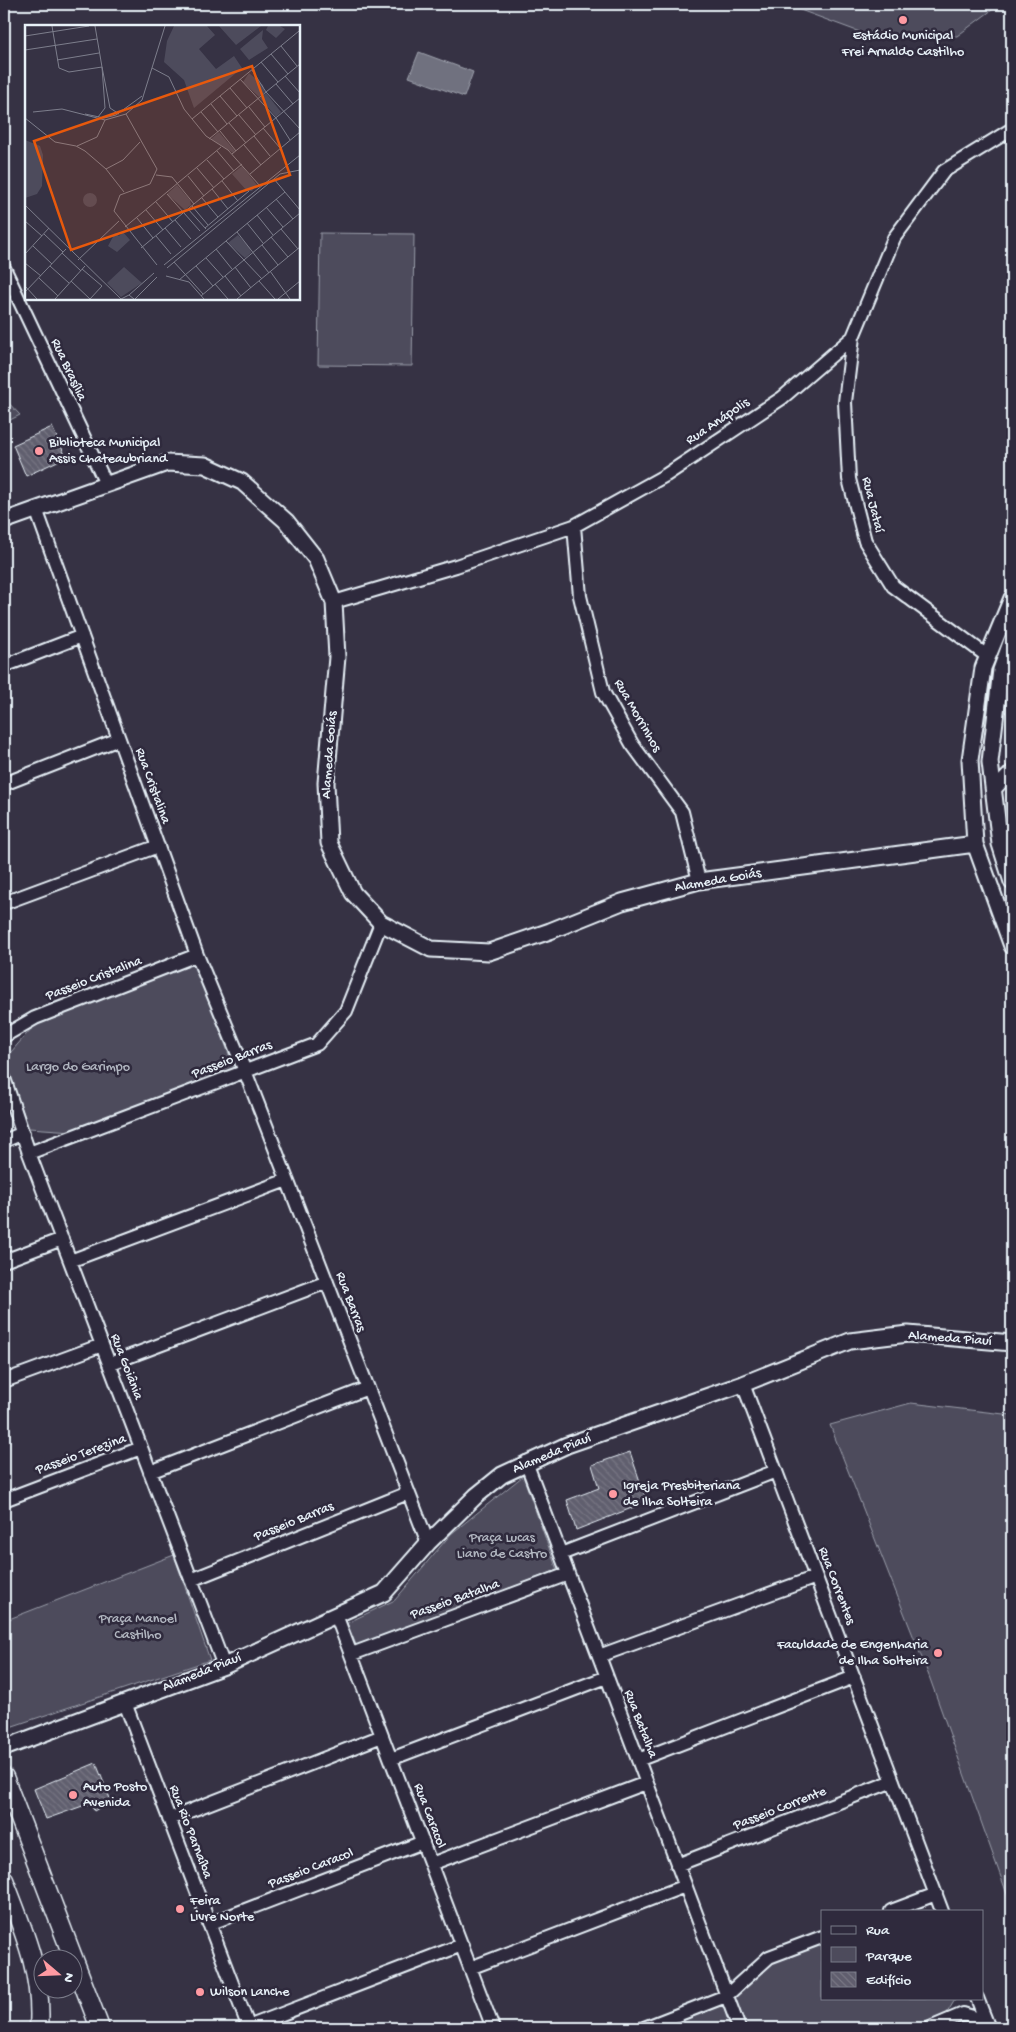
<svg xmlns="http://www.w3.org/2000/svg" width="1016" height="2032" font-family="'Gochi Hand',sans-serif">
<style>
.green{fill:#4d4b5c;stroke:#9a9eaa}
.water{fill:#70717f;stroke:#a0a4af}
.building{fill:url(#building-back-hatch);stroke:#e8f1f8}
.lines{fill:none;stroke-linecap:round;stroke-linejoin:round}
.minor-casing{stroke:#e8f1f8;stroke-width:16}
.tertiary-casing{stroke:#e8f1f8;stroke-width:19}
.secondary-casing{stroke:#e8f1f8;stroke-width:21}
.minor{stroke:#2f2a3d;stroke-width:12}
.tertiary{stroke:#2f2a3d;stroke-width:15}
.secondary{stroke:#2f2a3d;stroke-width:18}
.poi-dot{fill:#ff9aa2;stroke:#2f2a3d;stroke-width:2}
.labels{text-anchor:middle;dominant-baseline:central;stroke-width:5;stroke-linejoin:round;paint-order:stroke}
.poi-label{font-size:14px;fill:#e8f1f8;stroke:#2f2a3d;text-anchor:start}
.street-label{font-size:14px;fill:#e8f1f8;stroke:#2f2a3d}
.park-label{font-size:14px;fill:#b2b7c1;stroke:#2f2a3d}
.inset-road{fill:none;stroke:#7d7e8c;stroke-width:1}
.view{fill:#e8590c;fill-opacity:0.15;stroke:#e8590c;stroke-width:2.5}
.inset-edge{fill:none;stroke:#e8f1f8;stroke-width:2.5}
</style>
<defs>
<pattern id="building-back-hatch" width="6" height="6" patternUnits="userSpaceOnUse" patternTransform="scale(1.25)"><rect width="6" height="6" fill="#605e6e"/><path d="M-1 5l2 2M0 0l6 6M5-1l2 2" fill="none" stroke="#777683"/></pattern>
</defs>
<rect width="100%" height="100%" fill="#363244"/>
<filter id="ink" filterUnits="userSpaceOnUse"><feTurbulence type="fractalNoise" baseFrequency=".02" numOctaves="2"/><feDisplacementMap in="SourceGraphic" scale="10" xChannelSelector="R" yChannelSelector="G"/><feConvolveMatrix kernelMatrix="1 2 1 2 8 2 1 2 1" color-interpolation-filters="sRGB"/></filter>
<g filter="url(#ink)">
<path class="green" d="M784,4H1000L957,36L876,38Z
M320,233L414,234L412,366L318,365Z
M4,398L20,415L4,423Z
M195,962L234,1068L73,1131L29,1128L4,1060L38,1021Z
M911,1403L1012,1415V1908L929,1676L830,1425Z
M523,1476L557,1570L357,1647L347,1623L395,1600L451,1534Z
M174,1555L210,1660L4,1729V1621Z
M822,1943V1998H956L944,2018L920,2028H746L734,1999L770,1961Z
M723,2004L732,2028H659Z"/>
<path class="water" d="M419,52L473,72L464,97L409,77Z"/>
<path class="building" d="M52,427L66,457L26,476L13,445Z
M630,1452L647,1502L576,1530L567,1500L599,1488L592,1465Z
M96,1763L111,1801L94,1811L91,1803L46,1819L34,1789Z"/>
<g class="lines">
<defs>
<path id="minor" d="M4,268L106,484
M853,337L845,402L849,479L865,541L893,586L987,656
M36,509L197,955L245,1071L428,1543
M574,526L580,596L603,692L632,744L682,812L699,881
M334,602L456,566L574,526L666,475L782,398L853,337L894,238L944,171L1012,129
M4,666L82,636
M4,784L119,739
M994,790L1012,771
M4,903L158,846
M4,1036L35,1018L197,955
M4,1078L29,1153L224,1666
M4,1141L23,1133
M29,1153L317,1044L346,1011L381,923
M4,1261L62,1239
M70,1261L287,1180
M109,1364L327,1282
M4,1381L102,1345
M743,1384L942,1911
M526,1462L739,2028
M150,1472L368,1388
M4,1500L141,1448
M561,1554L776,1471
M191,1580L408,1493
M336,1615L493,2028
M352,1654L568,1574
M599,1656L816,1577
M125,1703L249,2028
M391,1759L607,1677
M638,1760L854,1677
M169,1819L382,1736
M431,1864L646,1783
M677,1865L893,1781
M891,1911L936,1894
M209,1924L423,1842
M470,1968L685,1886
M977,1998L988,2026
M248,2027L462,1945
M644,2028L726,1996L769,1957L822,1937
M930,2028L963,2014L986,2021"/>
<path id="tertiary" d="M4,521L167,463L205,465L242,482L286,521L316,559L334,602L337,657L326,783L329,843L353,893L381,923L431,949L489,952L550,931L622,902L699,881L975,844
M1012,598L983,668L970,760L975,844L1012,946
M1012,640L1001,670L990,762L1000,844L1012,882
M4,1748L224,1666L384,1593L428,1543L476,1496L502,1475L567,1445L743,1384L850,1341L908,1334L1012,1343"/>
<path id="secondary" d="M4,1777L100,2028
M4,1880C23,1930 43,1973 39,2028"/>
</defs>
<use href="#minor" class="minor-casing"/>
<use href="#tertiary" class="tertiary-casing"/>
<use href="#secondary" class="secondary-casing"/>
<use href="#minor" class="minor"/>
<use href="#tertiary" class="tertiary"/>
<use href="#secondary" class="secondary"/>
</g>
</g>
<g class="poi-dot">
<circle cx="903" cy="20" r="5"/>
<circle cx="39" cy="451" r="5"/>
<circle cx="613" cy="1494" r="5"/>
<circle cx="938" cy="1653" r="5"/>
<circle cx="73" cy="1795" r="5"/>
<circle cx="180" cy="1909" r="5"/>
<circle cx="200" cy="1992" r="5"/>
</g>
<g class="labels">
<g class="poi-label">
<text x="903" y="36" text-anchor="middle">Estádio Municipal<tspan x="903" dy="16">Frei Arnaldo Castilho</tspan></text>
<text x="49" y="443">Biblioteca Municipal<tspan x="49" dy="16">Assis Chateaubriand</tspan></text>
<text x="623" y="1486">Igreja Presbiteriana<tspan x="623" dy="16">de Ilha Solteira</tspan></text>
<text x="928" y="1645" text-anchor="end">Faculdade de Engenharia<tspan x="928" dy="16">de Ilha Solteira</tspan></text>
<text x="83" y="1787">Auto Posto<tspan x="83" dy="16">Avenida</tspan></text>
<text x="190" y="1901">Feira<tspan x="190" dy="16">Livre Norte</tspan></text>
<text x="210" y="1992">Wilson Lanche</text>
</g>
<g class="street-label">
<text transform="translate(68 370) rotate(65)">Rua Brasília</text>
<text transform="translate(718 422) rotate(-34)">Rua Anápolis</text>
<text transform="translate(872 505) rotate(76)">Rua Jataí</text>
<text transform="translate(637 716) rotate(60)">Rua Morrinhos</text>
<text transform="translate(330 755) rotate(-86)">Alameda Goiás</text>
<text transform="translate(152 786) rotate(70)">Rua Cristalina</text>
<text transform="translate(718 881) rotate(-10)">Alameda Goiás</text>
<text transform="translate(94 979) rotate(-21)">Passeio Cristalina</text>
<text transform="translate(232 1060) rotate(-21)">Passeio Barras</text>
<text transform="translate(350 1302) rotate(69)">Rua Barras</text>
<text transform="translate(950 1339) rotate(4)">Alameda Piauí</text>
<text transform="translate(126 1367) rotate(69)">Rua Goiânia</text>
<text transform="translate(552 1454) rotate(-23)">Alameda Piauí</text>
<text transform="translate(81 1455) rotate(-20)">Passeio Terezina</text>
<text transform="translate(294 1522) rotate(-22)">Passeio Barras</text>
<text transform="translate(836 1586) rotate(69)">Rua Correntes</text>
<text transform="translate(455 1600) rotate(-20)">Passeio Batalha</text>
<text transform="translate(202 1673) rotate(-22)">Alameda Piauí</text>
<text transform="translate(640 1724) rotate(69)">Rua Batalha</text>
<text transform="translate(780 1809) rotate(-21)">Passeio Corrente</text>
<text transform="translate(429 1816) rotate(69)">Rua Caracol</text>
<text transform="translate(190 1832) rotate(69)">Rua Rio Parnaíba</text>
<text transform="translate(311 1869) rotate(-21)">Passeio Caracol</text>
</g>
<g class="park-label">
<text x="78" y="1067">Largo do Garimpo</text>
<text x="502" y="1538">Praça Lucas<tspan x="502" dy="16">Liano de Castro</tspan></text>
<text x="138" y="1619">Praça Manoel<tspan x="138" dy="16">Castilho</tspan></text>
</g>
</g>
<g transform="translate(25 25)">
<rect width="275" height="275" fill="#363244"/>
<path d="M149,1H182L190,10L174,24L191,44L209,31L217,43L169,83L159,55L139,37L142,16ZM194,1H236L211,20ZM243,1H255L260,4L251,13L241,5ZM238,5L237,14L243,23L224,35L215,24ZM224,48L238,60L240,67L234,72L218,57ZM241,68L256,87L251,92L235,73ZM194,107L210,126L208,128L186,114ZM0,115L15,121L18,130L17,161L12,169L0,173ZM217,141L232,160L227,166H222L207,149ZM152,160L165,175L166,180L160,185L142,169ZM58 175a7 7 0 1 1 14 0a7 7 0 1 1-14 0ZM98,207L105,215L92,227L83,221L90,208L94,211ZM213,210L225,223L226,228L220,233L203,218ZM99,242L117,258L96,272L82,258Z" fill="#4d4b5c"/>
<path class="inset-road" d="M27,1L34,43L44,47L77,42L70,1M0,11L64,1M256,21L272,41M0,25L72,14M246,29L263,49M32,35L74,28M236,37L253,57M127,43L144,52L159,84L181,111L203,125L235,161M227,45L241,67L275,104M260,51L275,68M215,54L251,93L265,115M251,59L268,79M205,63L222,83M195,71L212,91M186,79L202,99M224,82L240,102M8,87L37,84L80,95L101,89L117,75L140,1M176,87L193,107M60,89L79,93L91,90L117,71M101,89L132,144L125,159L95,170L89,186L132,240M214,90L231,110M73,92L80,83L77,42L85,83L94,89M0,93L30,117L51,121L60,126L81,144L99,167M167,94L274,6M204,98L221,118M238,103L255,123M195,106L211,126M229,111L245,131M184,114L275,39M219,120L236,140M52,121L72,112L80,95M192,126L209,146M207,129L275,73M182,135L199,154M172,143L189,163M81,144L98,135L115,117M225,149L275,107M131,150L147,152L169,179M163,151L179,171M249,154L275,185M197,156L213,176M187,164L203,184M142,169L175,206M177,173L193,192M251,174L268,194M131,177L148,197M0,180L96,274M167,181L183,200M241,182L258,202M163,184L181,204M121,185L138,205M232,190L248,210M112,193L128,213M150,195L166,214M0,196L17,211M222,198L238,218M100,202L196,122M140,203L156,222M180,203L224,166M256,204L273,224M212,207L244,248M19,209L38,227M131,211L146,229M246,212L263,232M201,216L237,254M237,220L253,240M8,221L27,239M116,223L217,139M191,224L207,244M37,228L56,246M0,229L24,203M181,233L198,252M53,235L94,196M149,237L178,269M0,238L16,251M139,240L275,130M25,241L44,258M171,241L188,261M210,242L226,263M142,243L255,149L275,145M57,244L77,261M245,246L265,274M141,251L164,257L179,274M200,251L216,271M14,253L33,271M154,255L260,167M46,256L65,274M234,256L250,274M190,259L203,274M0,261L12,274M0,267L41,224M104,270L129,248M176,271L275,188M30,274L60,241M65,274L77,261M96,274L104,270L109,274M110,274L132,252M212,274L275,222M253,274L275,256"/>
<path class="view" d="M227,41L265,150L46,225L9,116Z"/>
<rect width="275" height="275" class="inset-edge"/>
</g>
<rect width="1016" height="2032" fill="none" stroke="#2f2a3d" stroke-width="20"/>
<rect x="10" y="10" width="996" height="2012" fill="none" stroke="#e8f1f8" stroke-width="2" filter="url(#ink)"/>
<rect x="821" y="1910" width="162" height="90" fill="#2f2a3d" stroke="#797a88"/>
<rect x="831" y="1926" width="25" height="8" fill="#2f2a3d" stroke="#797a88"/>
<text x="866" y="1934" font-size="15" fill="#e8f1f8">Rua</text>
<rect x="831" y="1947" width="25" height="15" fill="#4d4b5c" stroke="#797a88"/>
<text x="866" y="1960" font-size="15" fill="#e8f1f8">Parque</text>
<rect x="831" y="1972" width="25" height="15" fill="url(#building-back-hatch)" stroke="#797a88"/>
<text x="866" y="1984" font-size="15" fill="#e8f1f8">Edifício</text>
<g transform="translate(58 1974) rotate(109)"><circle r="24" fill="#2f2a3d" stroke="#797a88"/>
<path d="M0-4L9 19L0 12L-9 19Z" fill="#ff9aa2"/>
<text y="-8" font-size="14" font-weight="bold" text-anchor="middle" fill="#e8f1f8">N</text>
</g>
</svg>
